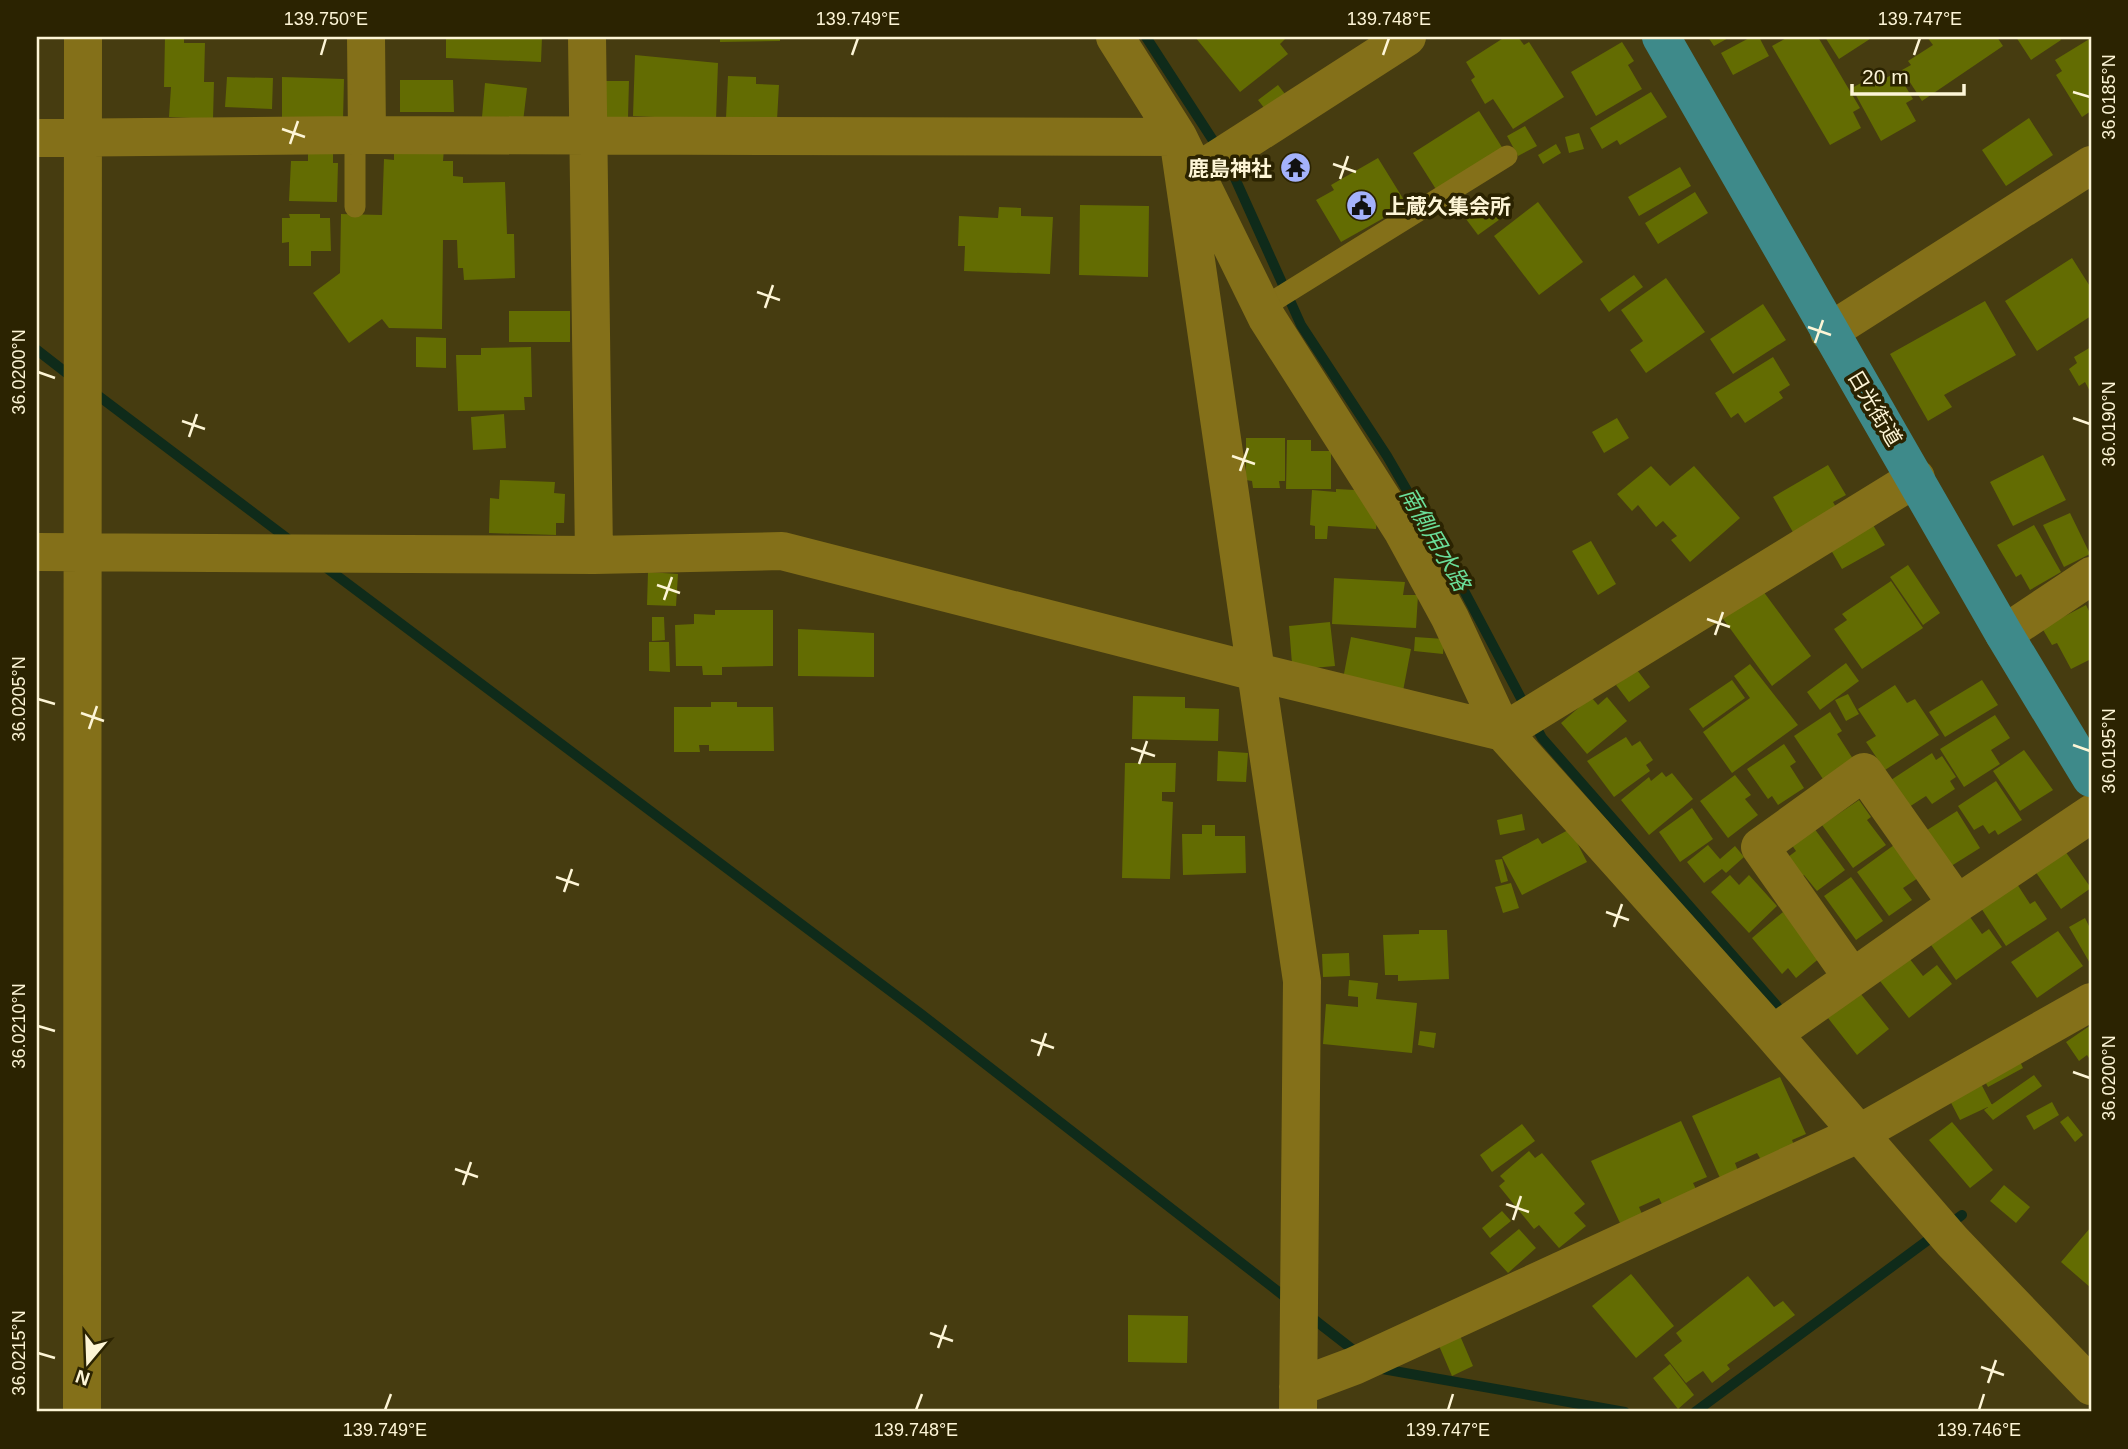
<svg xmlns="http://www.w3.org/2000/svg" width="2128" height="1449" font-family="Helvetica,'Noto Sans JP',sans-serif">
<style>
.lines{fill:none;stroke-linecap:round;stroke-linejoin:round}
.stream{stroke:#0f2b1a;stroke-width:10}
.building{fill:#636c02}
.service{stroke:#847019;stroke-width:21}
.minor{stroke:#847019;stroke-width:38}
.trunk{stroke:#3e8a8a;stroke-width:38}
.ticks{fill:none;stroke:#fdf5d6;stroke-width:2.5}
.labels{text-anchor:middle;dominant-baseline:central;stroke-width:7;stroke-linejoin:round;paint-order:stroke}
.poi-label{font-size:21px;font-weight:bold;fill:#fdf5d6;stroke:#2b2301;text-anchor:end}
.street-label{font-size:21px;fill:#fdf5d6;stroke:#2b2301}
.water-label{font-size:23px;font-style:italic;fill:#6ade99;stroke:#2b2301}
.neatline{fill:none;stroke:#fdf5d6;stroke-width:2.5}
.ticks-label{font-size:18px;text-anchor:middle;fill:#fdf5d6}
</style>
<rect width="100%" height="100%" fill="#463c10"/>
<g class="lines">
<path class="stream" d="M1146,37L1229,165L1301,325L1387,456L1452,568L1542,738L1777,1006
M37,350L73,378
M92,391L292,542
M324,566L921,1014L1289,1300
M1307,1314L1361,1356
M1377,1368L1625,1412
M1695,1412L1962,1215"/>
</g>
<path class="building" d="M165,37H184V43H205L204,82H214L213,119L169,117L171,87H164Z
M446,37H542L541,62L446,58Z
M720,37H780V41L720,42Z
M1195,37H1283L1285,39L1280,44L1288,54L1240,92Z
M1505,37H1518L1524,45L1529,42L1564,97L1513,129L1493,99L1485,104L1471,80L1475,77L1466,62Z
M1708,37H1730L1714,46Z
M1751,37H1759L1769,56L1733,75L1721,53Z
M1788,37H1818L1860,108L1853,112L1861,128L1830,145L1772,46Z
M1825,37H1873L1839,59Z
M1927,37H1997L2003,46L1922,101L1902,70L1911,65L1908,61L1933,45Z
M2016,37H2059L2061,40L2031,60Z
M2091,38V111L2082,117L2056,75L2062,71L2055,60Z
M1622,42L1634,61L1628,65L1642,89L1596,116L1571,72Z
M635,55L718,63L716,120L633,116Z
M1897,72L1913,99L1906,103L1916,121L1881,141L1852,88L1879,73L1884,79Z
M728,76L756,77V84L779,85L777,120L726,118Z
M227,77L273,78L272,109L225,107Z
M282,77L344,79L343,120L282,119Z
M400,80H453L454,112H400Z
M604,81H629L628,118H603Z
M485,83L527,88L523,122L482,117Z
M1278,85L1285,94L1265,109L1258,100Z
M1651,92L1667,117L1620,145L1617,140L1602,149L1590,128Z
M1479,111L1505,152L1439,194L1413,153Z
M2029,118L2053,155L2006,186L1982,150Z
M1525,126L1537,146L1518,156L1507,136Z
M1579,133L1584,149L1569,153L1565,137Z
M1556,144L1561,153L1543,164L1538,155Z
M394,148L444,149L443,161H453V176L463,177V183L505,182L507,234H514L515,278L464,280L463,268H458L457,240H443L442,329L389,328L382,319L349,343L313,293L340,273L341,214L382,215L384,159L394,160Z
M308,152L333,153V163H338L337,202L289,201L291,161H308Z
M1294,158L1303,172L1293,178L1284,164Z
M1378,158L1407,205L1341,242L1316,200L1334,190L1331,185Z
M1680,167L1691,186L1639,216L1628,197Z
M1695,192L1708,213L1658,244L1645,223Z
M1497,196L1510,212L1478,235L1466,219Z
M1538,202L1583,262L1539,295L1494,236Z
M1080,205L1149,206L1148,277L1079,275Z
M999,207L1021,208V216L1053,217L1050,274L964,271L965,246H958L959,216L998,218Z
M289,214H320V218H330L331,251H311V266H289V242L282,243V218H290Z
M2072,258L2091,288V316L2037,351L2005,301Z
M1634,275L1643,287L1609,312L1600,299Z
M1666,278L1705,332L1646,373L1630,350L1643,341L1621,310Z
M1985,301L2016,355L1944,395L1952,407L1928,421L1890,354Z
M1763,304L1786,340L1733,374L1710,339Z
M509,311H570V342H509Z
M416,337L446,338V368L416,367Z
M531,347L532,397H524L525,410L458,411L456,355H481V348Z
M2091,347V393L2085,382L2079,386L2069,369L2077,363L2074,357Z
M1773,357L1790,385L1779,392L1783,398L1745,423L1738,413L1731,418L1715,393Z
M504,414L506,448L473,450L471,417Z
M1617,418L1629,438L1604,453L1592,432Z
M1246,438H1285V481H1279L1280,488H1253L1252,481L1246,480Z
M1287,440H1311V451H1331V489H1286Z
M2043,455L2066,500L2013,526L1990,482Z
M1828,465L1846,495L1833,502L1837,509L1794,534L1773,497Z
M1651,466L1670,486L1694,466L1740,518L1690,562L1671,540L1677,536L1663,521L1656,527L1638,505L1632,511L1617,494Z
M500,480L555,482L554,493L565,494L564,523H556V535L489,533L490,498L499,499Z
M1336,489L1355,490L1377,518L1376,529L1328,526L1327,539H1315V526L1310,525L1312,490L1336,492Z
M2070,513L2090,554L2064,567L2043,525Z
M1870,520L1885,545L1842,569L1828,545Z
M2034,525L2061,572L2030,590L2021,574L2016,577L1997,545Z
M1591,541L1616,584L1598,595L1572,551Z
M1908,565L1940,613L1923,625L1890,577Z
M648,572L678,574L676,606L647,605Z
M1334,578L1405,582L1403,595H1418L1416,628L1332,624Z
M1891,581L1923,628L1862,669L1834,629L1847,620L1842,614Z
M1760,587L1811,656L1772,686L1721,616Z
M2086,605L2091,615V659L2071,669L2057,643L2052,645L2042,628Z
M715,610H773V666L722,667V675H703L702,666H676L675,625L694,624V614L715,615Z
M652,617H664L665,640L652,641Z
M1330,622L1335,666L1300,669L1292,664L1289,626Z
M798,629L874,633V677L798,676Z
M1351,637L1411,649L1403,691L1343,679Z
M1415,637L1444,639L1443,654L1414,651Z
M649,642H669L670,672L649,671Z
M1846,663L1859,681L1820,710L1807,692Z
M1750,664L1798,725L1732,773L1703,732L1750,698L1734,676Z
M1637,670L1650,687L1629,702L1616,685Z
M1732,680L1745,698L1703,728L1689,709Z
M1982,680L1998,705L1945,737L1929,712Z
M1895,685L1907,703L1915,699L1939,735L1885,770L1866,742L1876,736L1858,709Z
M1848,694L1859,714L1846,721L1835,700Z
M1133,696L1185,697V708L1219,709L1218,741L1132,739Z
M1591,697L1598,705L1607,697L1627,721L1587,754L1561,723Z
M711,702H737V707H773L774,751H709V745H699L700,752H674V707H711Z
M1830,712L1842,731L1837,734L1855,762L1825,782L1794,736Z
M1995,715L2010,738L1991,750L2000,764L1964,787L1940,749Z
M1626,737L1632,746L1640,741L1653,760L1646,765L1650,771L1614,797L1587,761Z
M1784,744L1796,762L1790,766L1804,788L1778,805L1772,796L1768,799L1747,769Z
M2024,750L2053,790L2020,811L1993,771Z
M1218,751L1248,753L1246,782L1217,781Z
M1932,753L1936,760L1942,756L1956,777L1950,781L1955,789L1932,804L1926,796L1909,807L1891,780Z
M1125,763H1176L1175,792H1162V801L1173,802L1170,879L1122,878Z
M1662,772L1666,777L1672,773L1693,799L1649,835L1621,800L1649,777L1651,781Z
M1735,775L1751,795L1745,799L1758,815L1728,838L1700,801Z
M1996,781L2022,820L1998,835L1995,830L1989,834L1983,825L1974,830L1958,806Z
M1859,800L1871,817L1867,820L1886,845L1853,868L1822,825Z
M1692,808L1713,839L1680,862L1659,832Z
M1957,811L1980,848L1948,868L1924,832Z
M1522,814L1525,830L1500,835L1497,820Z
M1811,824L1845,870L1817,891L1804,875L1799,879L1784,860L1796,851L1789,841Z
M1202,825H1215V836H1245L1246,873L1183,875L1182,834H1202Z
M1570,829L1587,862L1522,895L1502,857L1538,838L1542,844Z
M1708,845L1720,859L1735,846L1744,857L1726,873L1722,869L1704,883L1687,862Z
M1894,845L1918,878L1903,888L1912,900L1889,916L1857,872Z
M2065,851L2091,888L2061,909L2035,871Z
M1502,859L1508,881L1501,883L1495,860Z
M1730,875L1739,885L1749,875L1777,906L1749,933L1711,892Z
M1851,877L1883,921L1856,940L1824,896Z
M1511,883L1519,908L1503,913L1495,887Z
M2017,884L2030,904L2035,901L2047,919L2006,946L1981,908Z
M1783,912L1822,956L1796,978L1788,968L1782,974L1752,938Z
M1970,917L1982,934L1989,929L2002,947L1956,980L1931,945Z
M2085,918L2091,930V965L2069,927Z
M1419,930H1447L1449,979L1398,981V975H1385L1383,935L1419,934Z
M2058,931L2083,966L2037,998L2011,962Z
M1349,953L1350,976L1323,977L1322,954Z
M1909,958L1923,976L1937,965L1952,984L1909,1018L1880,981Z
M1349,980L1378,983L1376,999L1417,1003L1412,1053L1323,1044L1326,1004L1358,1007V997L1348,996Z
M1860,993L1889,1029L1857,1055L1828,1018Z
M2091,1025V1061L2087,1055L2079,1061L2066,1042Z
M1420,1031L1436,1033L1434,1048L1418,1045Z
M2018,1057L2023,1068L1988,1087L1982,1076Z
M2034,1075L2042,1086L1993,1120L1984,1110Z
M1780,1077L1806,1134L1792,1140L1794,1145L1761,1160L1757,1153L1735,1163L1738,1171L1720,1178L1692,1116Z
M1978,1078L1992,1105L1960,1120L1947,1095Z
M2052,1102L2059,1115L2034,1130L2026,1116Z
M2068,1116L2083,1135L2075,1142L2060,1122Z
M1681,1121L1707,1177L1693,1183L1696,1189L1662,1204L1659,1198L1639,1207L1642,1214L1620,1223L1591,1161Z
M1952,1122L1993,1170L1970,1188L1929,1140Z
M1522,1124L1535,1141L1492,1172L1480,1155Z
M1529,1151L1535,1158L1542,1153L1585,1204L1574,1213L1586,1226L1559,1248L1539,1225L1534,1229L1499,1186L1505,1181L1500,1176Z
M2004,1185L2030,1207L2016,1223L1990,1201Z
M1502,1211L1511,1221L1490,1238L1482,1228Z
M2091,1227V1288L2061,1262Z
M1519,1229L1536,1248L1508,1273L1490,1253Z
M1631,1274L1674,1326L1636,1358L1592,1306Z
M1748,1276L1774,1307L1783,1301L1795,1315L1727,1365L1730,1369L1712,1383L1703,1371L1686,1383L1664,1355L1682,1341L1676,1333Z
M1128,1315L1188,1316L1187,1363L1128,1362Z
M1458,1331L1473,1366L1452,1376L1437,1341Z
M1670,1364L1694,1395L1678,1409L1653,1378Z"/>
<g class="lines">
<path class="service" d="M355,207V135
M1262,308L1507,156"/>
<path class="minor" d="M366,37L367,135
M587,37L594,555
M1115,37L1178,137L1256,672L1503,732L1916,478
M37,138L355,135L1178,137L1267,318L1402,530L1450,618L1503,732L1773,1034L1952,1241L2091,1386
M1197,172L1407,37
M1829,332L2091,165
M37,552L594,555L782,551L1256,672L1302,981L1298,1412
M2004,634L2091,576
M1852,977L1760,847L1864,772L1957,904
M1773,1034L1957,904L2091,814
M1298,1387L1354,1366L1860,1133L2091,1002
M82,1412L83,37"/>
<path class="trunk" d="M1661,37L2004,634L2091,778"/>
</g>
<path class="ticks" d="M321,55L326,38M852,55L858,38M1383,55L1389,38M1914,55L1920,38M2073,92L2090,97M282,129L305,137M290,144L298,121M1333,164L1356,172M1340,179L1348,156M757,292L780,300M765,308L773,285M1808,327L1831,335M1815,343L1823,320M38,372L55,378M2073,418L2090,424M182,421L205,429M189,437L197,414M1232,456L1255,464M1240,471L1248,448M657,585L680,593M664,600L672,577M1707,619L1730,627M1715,635L1723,612M38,699L55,704M81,713L104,721M89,729L97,706M2073,745L2090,751M1131,748L1155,756M1139,764L1147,741M556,877L579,885M564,892L572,869M1606,912L1629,920M1614,927L1622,904M38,1026L55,1031M1031,1040L1054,1048M1038,1056L1046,1033M2073,1072L2090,1078M455,1169L478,1177M463,1185L471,1162M1506,1204L1529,1212M1513,1220L1521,1196M930,1333L953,1341M938,1348L946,1325M38,1353L55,1358M1981,1367L2004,1375M1988,1383L1996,1360M385,1410L391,1394M916,1410L922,1394M1448,1410L1453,1394M1979,1410L1984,1394"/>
<defs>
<symbol id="temple-disc" viewBox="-11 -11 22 22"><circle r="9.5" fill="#a4b2fc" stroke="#2b2301"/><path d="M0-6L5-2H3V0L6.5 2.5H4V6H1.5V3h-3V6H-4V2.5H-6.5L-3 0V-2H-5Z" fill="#111"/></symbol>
<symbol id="civic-disc" viewBox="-11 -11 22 22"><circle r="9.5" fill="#a4b2fc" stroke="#2b2301"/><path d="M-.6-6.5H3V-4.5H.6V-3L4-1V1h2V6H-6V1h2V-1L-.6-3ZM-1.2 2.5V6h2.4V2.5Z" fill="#111"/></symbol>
</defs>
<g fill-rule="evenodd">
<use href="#temple-disc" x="1278" y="150" width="35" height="35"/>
<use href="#civic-disc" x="1344" y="188" width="35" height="35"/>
</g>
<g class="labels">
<g class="poi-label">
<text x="1272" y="168">鹿島神社</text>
<text x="1385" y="206" text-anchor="start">上蔵久集会所</text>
</g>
<g class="street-label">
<text transform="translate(1875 408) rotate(59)">日光街道</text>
</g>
<g class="water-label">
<text transform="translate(1435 539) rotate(60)">南側用水路</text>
</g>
</g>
<rect width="2128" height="1449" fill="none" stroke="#2b2301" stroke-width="77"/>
<g transform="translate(88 1362) rotate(199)" stroke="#2b2301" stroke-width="5" paint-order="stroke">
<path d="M0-5L12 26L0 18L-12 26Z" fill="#fdf5d6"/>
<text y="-10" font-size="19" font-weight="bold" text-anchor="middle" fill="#fdf5d6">N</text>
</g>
<path d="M1852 84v10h112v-10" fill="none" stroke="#fdf5d6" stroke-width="3.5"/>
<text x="1862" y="84" font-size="21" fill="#fdf5d6" stroke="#2b2301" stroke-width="5" paint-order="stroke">20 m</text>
<rect x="38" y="38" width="2052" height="1372" class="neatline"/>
<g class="ticks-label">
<text x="326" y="25">139.750°E</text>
<text x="858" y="25">139.749°E</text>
<text x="1389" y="25">139.748°E</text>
<text x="1920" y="25">139.747°E</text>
<text transform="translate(2109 97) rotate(-90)" y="6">36.0185°N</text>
<text transform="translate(19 372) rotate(-90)" y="6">36.0200°N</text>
<text transform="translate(2109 424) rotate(-90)" y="6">36.0190°N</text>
<text transform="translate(19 699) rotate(-90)" y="6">36.0205°N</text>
<text transform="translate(2109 751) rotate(-90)" y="6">36.0195°N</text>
<text transform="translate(19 1026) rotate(-90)" y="6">36.0210°N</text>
<text transform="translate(2109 1078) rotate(-90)" y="6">36.0200°N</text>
<text transform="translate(19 1353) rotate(-90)" y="6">36.0215°N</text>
<text x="385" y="1436">139.749°E</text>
<text x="916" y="1436">139.748°E</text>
<text x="1448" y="1436">139.747°E</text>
<text x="1979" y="1436">139.746°E</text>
</g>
</svg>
